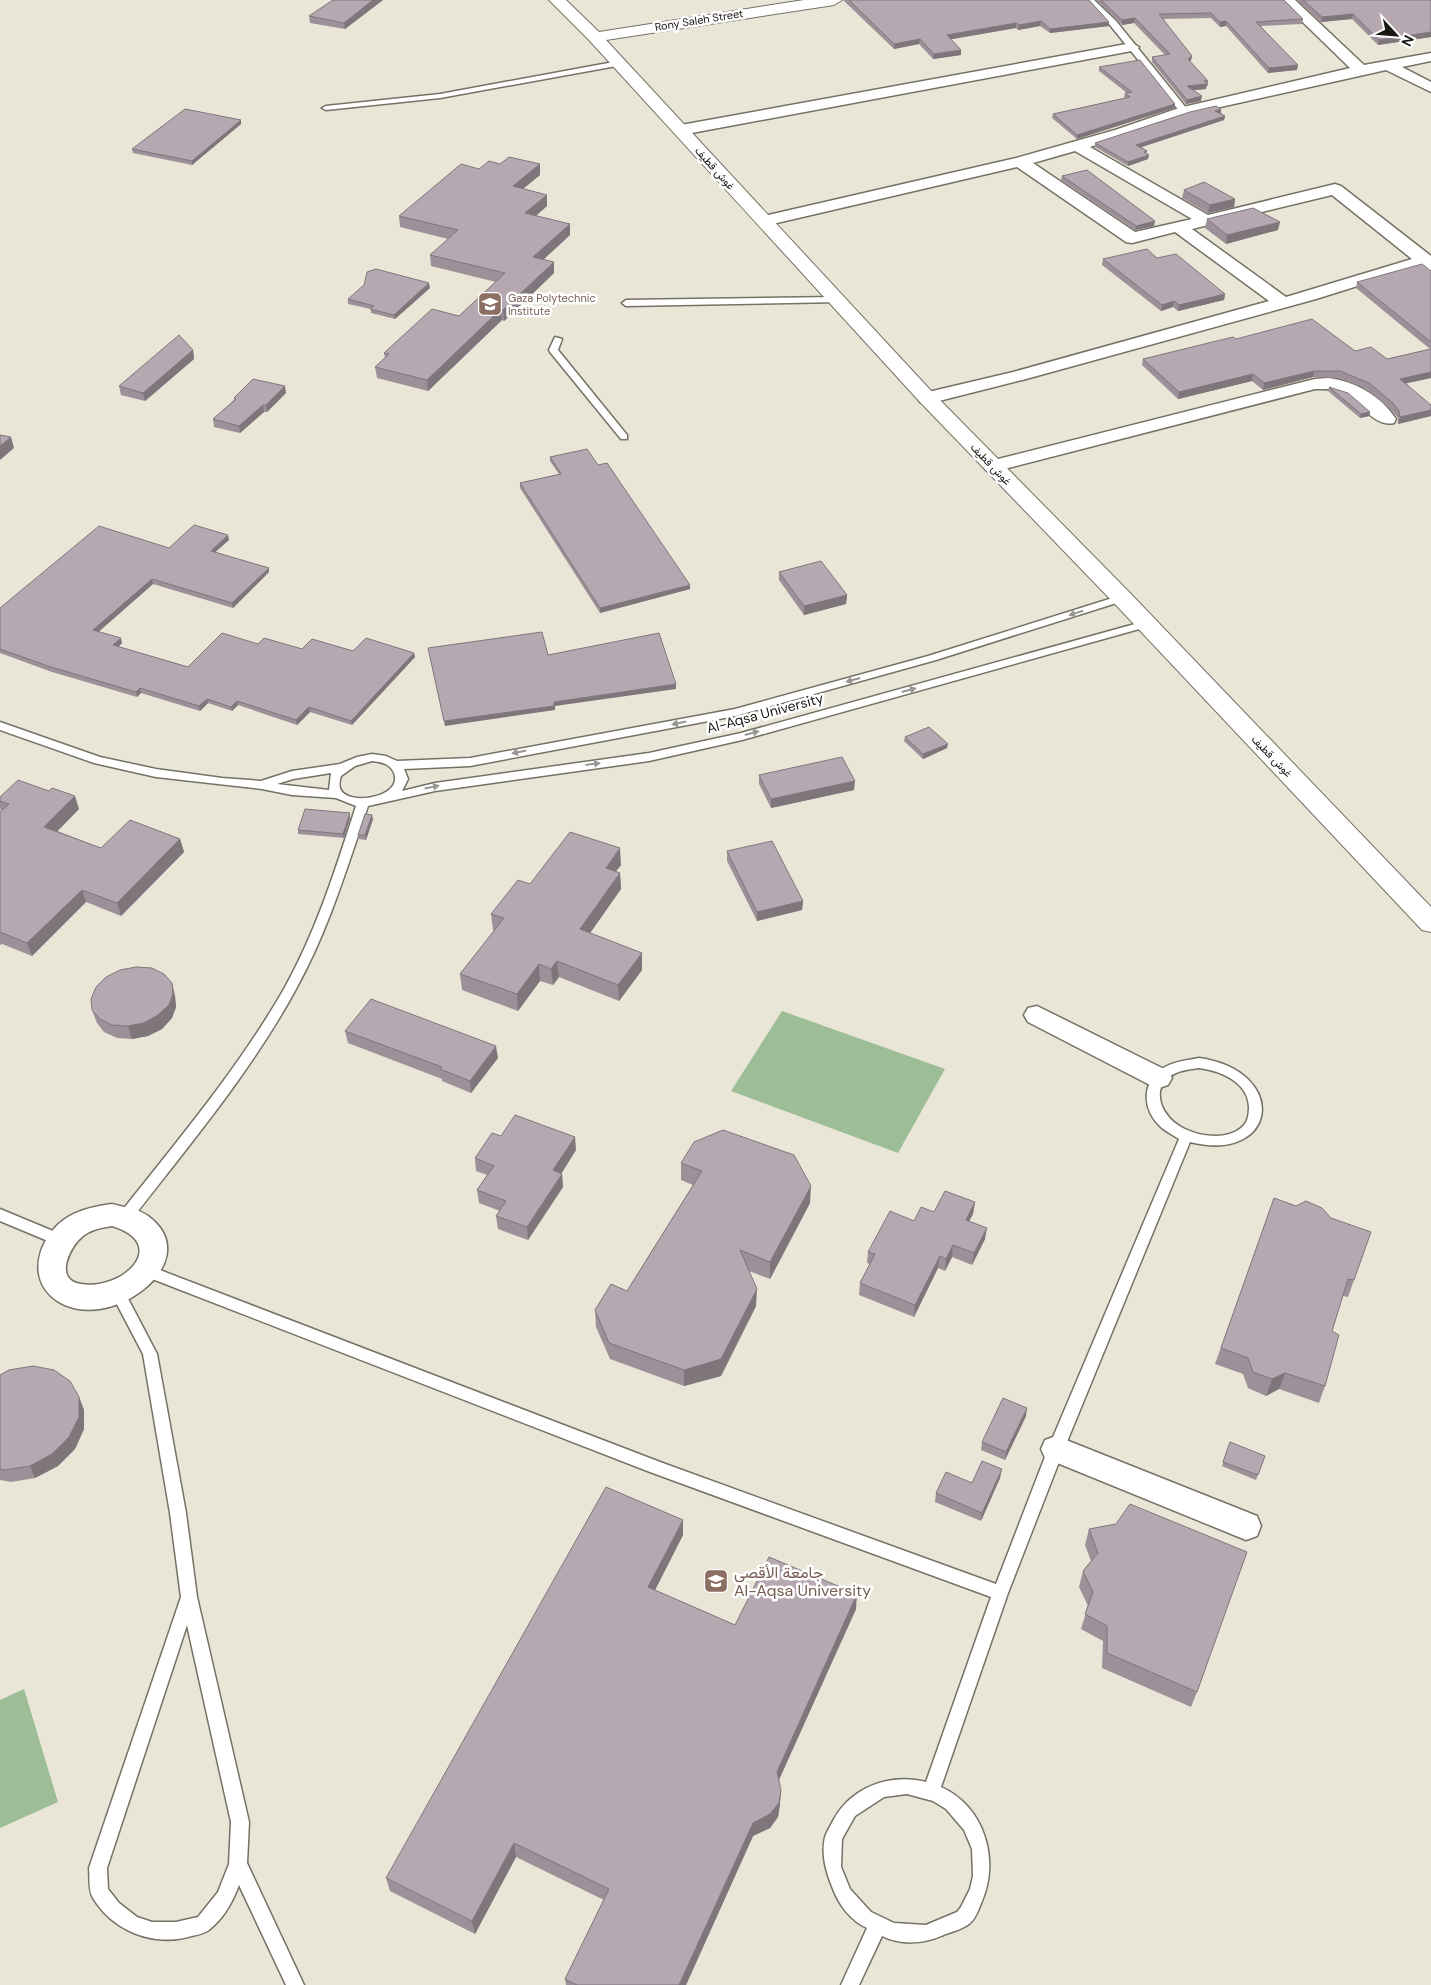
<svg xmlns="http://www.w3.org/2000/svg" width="1431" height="1985" font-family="'DM Sans',Vazirmatn,sans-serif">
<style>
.green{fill:#9cbd96}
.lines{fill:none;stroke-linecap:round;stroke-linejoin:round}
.lane-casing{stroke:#757164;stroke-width:3}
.street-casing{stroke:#757164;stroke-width:3}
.secondary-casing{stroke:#757164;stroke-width:2}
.lane{fill:#fff;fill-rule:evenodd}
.street{fill:#fff;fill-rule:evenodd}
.secondary{fill:#fff;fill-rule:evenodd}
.wall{fill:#9d9098}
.shaded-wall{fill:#7f767c}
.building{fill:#b6a8b1;stroke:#7f767c}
.oneway{fill:#979694}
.labels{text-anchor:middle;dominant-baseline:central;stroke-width:5;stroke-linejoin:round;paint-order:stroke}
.far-street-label{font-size:11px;fill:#181611;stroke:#fff}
.far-education-label{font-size:11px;fill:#785e54;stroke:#fff;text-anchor:start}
.street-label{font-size:14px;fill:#181611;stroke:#fff}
.near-education-label{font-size:16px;fill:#785e54;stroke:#fff;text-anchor:start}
</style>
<rect width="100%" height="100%" fill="#eae6d7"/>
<path class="green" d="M782,1011L945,1069L898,1153L731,1091Z
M24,1689L58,1802L0,1828V1700Z"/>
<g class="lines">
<defs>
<path id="lane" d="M1086,0H1094L1116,21L1187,109V113H1181L1110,25Z
M619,61L623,63L622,65L440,98L326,110L322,108L326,106L440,94Z
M837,297L841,300L840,302L626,306L622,303L626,300Z
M555,337L562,339L558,350L627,435V439H621L550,352L549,350Z
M1122,595L1126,596V600L936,660L735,716L470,766L404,769L408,779L402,791L435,783L649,753L741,733L1142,622H1150L1151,624L1150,626L742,740L649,761L435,791L368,806C347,868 328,931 296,989C251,1072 189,1145 131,1220L126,1222L121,1220L119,1216L121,1212C178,1140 238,1069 284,989C316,932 336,868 356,806L336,798L292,795L262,789L156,777L94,763L0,730V722L100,757L156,769L222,778L261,781L292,771L340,764L357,757L372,754L386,756L397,761L470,758L735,709L928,656ZM372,761C382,762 390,764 394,773C404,798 345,807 340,788C339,785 340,779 341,776L355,766ZM331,773L329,790L277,784L293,779Z
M1199,1058C1290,1071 1278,1164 1190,1142L1064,1449L1008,1593L941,1787C984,1806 1000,1859 982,1901C979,1908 976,1919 969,1924C961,1930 950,1932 941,1936C923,1944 900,1945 882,1936L859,1985H841L867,1928C851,1921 839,1905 833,1889C826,1872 821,1855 825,1837C827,1831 831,1825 834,1819C852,1787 890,1773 926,1782L991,1597L650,1472L142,1275L140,1271L142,1267L147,1265L152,1267L660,1462L996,1584L1048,1449L1179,1139C1173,1135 1167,1132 1162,1128C1140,1109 1141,1078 1169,1065C1178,1061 1189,1060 1199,1058ZM1199,1068C1221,1071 1248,1082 1249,1107C1249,1113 1248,1121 1244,1125C1227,1145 1182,1135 1168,1116C1156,1101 1156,1081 1176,1073C1183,1070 1192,1069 1199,1068ZM907,1794L933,1801L946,1809L964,1830L972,1849L973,1876L970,1889L961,1907L957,1912L926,1925L894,1923L871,1912L850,1889L841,1867L842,1839L855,1816L884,1797Z
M0,1209L65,1236L67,1240L65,1244L60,1246L0,1221Z
M118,1287L123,1289L157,1354L186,1513L197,1597L249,1822L247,1863L304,1985H286L239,1885C233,1901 224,1918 210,1929C205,1934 195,1935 188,1937C152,1946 113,1931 93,1898C88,1890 90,1877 89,1868L181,1597L170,1513L143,1354L111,1293L113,1289ZM187,1625L231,1822L229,1864L218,1892L198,1917L176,1922H152L137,1917L119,1903L108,1889L107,1868Z"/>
<path id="street" d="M1280,0H1295L1364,65L1431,53V61L1402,67L1431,82V92L1386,70L1189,114L1090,147L1208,215L1335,184L1341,186L1431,256V271L1423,268L1402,272L1316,299L1026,379L927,404L920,402L918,398L920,394L1013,372L1269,301L1175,232L1132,243L1126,242L1017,167L764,226L758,224L756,221L758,218L764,216L1016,158L1115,130L1179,108L1350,68ZM1075,151L1192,219L1135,232L1033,163ZM1332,195L1412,259L1286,297L1192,229Z
M1132,43L1139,47L1137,50L681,135L673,130L681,125Z
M1328,378C1355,381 1381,396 1396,419L1394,423C1374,428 1359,400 1342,392C1334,388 1324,389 1315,389L993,472L986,470L983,466L986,462L1315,379Z
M1037,1006L1168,1071L1172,1078L1168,1085L1159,1088L1150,1085L1028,1022L1024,1015L1028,1008Z
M112,1204C123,1207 139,1209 148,1216C212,1263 99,1343 50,1295C26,1271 43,1232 68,1217C81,1209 97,1206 112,1204ZM112,1226C171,1244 123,1291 81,1284C53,1280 70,1246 83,1236C92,1229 101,1228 112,1226Z
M1056,1436L1257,1516L1261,1526L1257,1536L1246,1540L1045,1458L1041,1449L1045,1440Z"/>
<path id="secondary" d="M549,0H566L599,32L804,0H842L834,5L606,40L934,394L1130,593L1431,907V932L1422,930L1114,603L920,402L589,40Z"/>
</defs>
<use href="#lane" class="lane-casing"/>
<use href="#street" class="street-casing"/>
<use href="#secondary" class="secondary-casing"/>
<use href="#lane" class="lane"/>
<use href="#street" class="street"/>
<use href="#secondary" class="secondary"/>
</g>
<path class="wall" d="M333,0H383L345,29L310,23L309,16Z
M843,0H1089L1109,22V26L1050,33L1040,26L1018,30L1016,28L951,39L961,50V55L933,59L919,44L894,49Z
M1096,0H1284L1303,19L1302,24L1261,26L1297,70L1268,73L1226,26L1220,27L1211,18L1163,19L1192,56L1191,60L1190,62L1208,81V86H1206V89L1193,90L1201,101L1186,104L1152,62V57L1165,55L1134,23L1122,25Z
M1297,0H1431V37L1378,45L1352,19L1321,22Z
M1099,67L1175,104L1174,108L1077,139L1052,118L1053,114L1125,98L1124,97L1125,93H1127L1099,71Z
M1221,109V113L1225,116L1224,120L1141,147L1147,151L1146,154L1148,159L1128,166L1095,147V143Z
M241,120V124L192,165L133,153L132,149Z
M500,164H540V175L523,189L547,195V206L536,216L570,224V235L543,260L554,262V273L504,321L502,320L428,391L377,378L375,367L385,358L384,353L459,316L496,282L431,266L430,255L448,239L400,227L399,216Z
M1062,176L1154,226L1135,230L1061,180Z
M1184,190L1235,199L1234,207L1208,213L1182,198Z
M1207,219L1278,230L1226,244L1205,228Z
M1157,258L1225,294L1224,300L1178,311L1173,307L1161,311L1102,265L1103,259Z
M1431,271V378L1406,383L1431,410V416L1398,424V418L1391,410L1367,389L1338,378L1313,377L1263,390L1252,381L1178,399L1142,365L1143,359L1236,339L1355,351L1387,359L1430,349L1356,288L1357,282Z
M430,288L395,319L371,313V309L348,304V299Z
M193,350L194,359L145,401L121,395L119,386Z
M1329,387L1370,412L1369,416L1360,418L1328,391Z
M286,393L267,412H264L240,433L214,427L213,419L234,400V398Z
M550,457L598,465L690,589L600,613L520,488V483L559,474L550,461Z
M229,540L215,552L269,572L233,608L153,584L98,632L122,643L118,647L188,667L258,644L302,649L414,653L415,657L352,725L310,712L297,725L238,705L232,711L208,703L200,711L141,693L137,697L52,672L0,653V608L169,548Z
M779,572L847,595L846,604L804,615L779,580Z
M905,737L947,748L923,759L904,741Z
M759,775L854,790L771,808L759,784Z
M0,797L79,809L57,831L101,848L180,839L184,852L121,916L86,902L32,956L2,944L0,945V812L1,811L0,808Z
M350,818L344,838L298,834V830Z
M373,819L366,840L359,839L358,835Z
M727,851L803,901L802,910L757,921L727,861Z
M621,865L616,871L620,873L621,889L590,933L642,953V970L619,1001L559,977L553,985L540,981L518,1011L462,990L460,974L494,931L493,930L491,914L530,884Z
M175,996L176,1007L172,1018L162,1029L148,1036L132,1039L117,1038L104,1032L97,1023L92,1010Z
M345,1031L498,1058L471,1093L442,1081V1079L348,1043Z
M501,1136L576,1150L561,1173L562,1174L563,1187L528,1240L498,1229L496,1216L500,1211L479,1203L477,1190L487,1175L476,1171L475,1158Z
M681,1163L810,1203L770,1279L749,1271L756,1306L721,1376L684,1386L610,1359L596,1327L595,1310L627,1291L693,1185L681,1180Z
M1274,1198L1354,1280L1348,1297L1343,1296L1332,1331L1325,1386L1319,1403L1279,1389L1266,1396L1248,1388L1243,1374L1215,1364Z
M975,1202L973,1214L969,1221L985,1239L972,1265L952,1257L945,1271L938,1268L914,1317L859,1295L860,1283L870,1264L867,1263L868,1252L914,1221L934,1212Z
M0,1375L79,1397L84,1410V1429L75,1449L58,1466L35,1478L11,1482L0,1480Z
M1026,1416L1005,1460L981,1450L982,1442Z
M1230,1442L1265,1456L1256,1480L1222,1466Z
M1000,1478L981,1521L935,1502L936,1493Z
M1089,1529L1197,1692L1191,1707L1102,1668L1103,1641L1081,1629L1088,1606L1079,1587L1083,1571L1091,1561L1085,1545Z
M683,1535L655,1590L735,1625L856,1609L779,1780L780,1804L778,1817L770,1828L753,1836L686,1985H566L565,1979L604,1900L516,1857L475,1934L390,1891L386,1878Z"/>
<path class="shaded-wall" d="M373,0H383L345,29L344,23Z
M1353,14L1352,19L1321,22L1322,17Z
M1135,18L1134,23L1122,25V20Z
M1041,21L1040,26L1018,30L1019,25Z
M1226,21V26L1220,27V22Z
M1109,22V26L1050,33V29Z
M1016,23V28L947,40V35Z
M1431,32V37L1378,45L1379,40Z
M920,39L919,44L894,49V44Z
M961,50V55L933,59L934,54Z
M1192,56L1191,60L1187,64L1188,59Z
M1298,65L1297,70L1268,73L1269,68Z
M1207,84L1206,89L1186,91L1187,86Z
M1202,96L1201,101L1186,104L1187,100Z
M1175,104L1174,108L1077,139V135Z
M1221,109V113L1215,111Z
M1225,116L1224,120L1136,149V145Z
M241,120V124L192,165V161Z
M1149,155L1148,159L1128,166V162Z
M540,164V175L513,197V186Z
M547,195V206L526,224L525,213Z
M1235,199L1234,207L1208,213L1210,205Z
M1155,221L1154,226L1135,230L1136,226Z
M1280,222L1278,230L1226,244L1227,235Z
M570,224V235L534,268L533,257Z
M554,262V273L504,321L503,310Z
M429,283L430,288L395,319L394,315Z
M1225,294L1224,300L1178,311L1179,305Z
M1174,301L1173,307L1161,311L1162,305Z
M501,309L502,320L428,391L427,380Z
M193,350L194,359L145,401L143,393Z
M1314,371L1313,377L1263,390L1264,383Z
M1431,372V378L1399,385L1400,379Z
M1253,374L1252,381L1178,399L1179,392Z
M285,386L286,393L267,412L266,405Z
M263,405L264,412L240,433L239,426Z
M1431,410V416L1398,424L1400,417Z
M1370,412L1369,416L1360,418L1361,414Z
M11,437L14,448L0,460V446Z
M228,535L229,540L212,555L211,551Z
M269,568V572L233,608L232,603Z
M152,579L153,584L95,635L93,630Z
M690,585V589L600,613V608Z
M847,595L846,604L804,615V606Z
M121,638L122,643L115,650L113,645Z
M414,653L415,657L352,725L351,721Z
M676,684V689L555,706V710L445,726L444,721L554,702Z
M140,688L141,693L137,697L136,692Z
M207,699L208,703L200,711L199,706Z
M237,701L238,705L232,711L231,707Z
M309,707L310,712L297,725L296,720Z
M948,744L947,748L923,759V754Z
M855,781L854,790L771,808V799Z
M75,796L79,809L49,840L44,827Z
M350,813V818L344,838L343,834Z
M372,815L373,819L366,840L365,835Z
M180,839L184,852L121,916L117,903Z
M620,848L621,865L606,884V868Z
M620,873L621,889L581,946L580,929Z
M82,890L86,902L32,956L27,943Z
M803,901L802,910L757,921V912Z
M642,953V970L619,1001L618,985Z
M557,961L559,977L553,985L551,969Z
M539,964L540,981L518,1011L517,994Z
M172,983L175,996L176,1007L172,1018L162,1029L148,1036L132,1039L128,1026Z
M496,1046L498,1058L471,1093L470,1081Z
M575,1137L576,1150L555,1184L553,1170Z
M562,1174L563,1187L528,1240L527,1227Z
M811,1186L810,1203L770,1279V1262Z
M975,1202L973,1214L964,1231L966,1220Z
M987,1228L985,1239L972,1265L974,1253Z
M953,1245L952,1257L945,1271L946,1259Z
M940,1256L938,1268L914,1317L915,1305Z
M757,1289L756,1306L721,1376L684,1386V1370Z
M1285,1373L1279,1389L1266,1396L1272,1379Z
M79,1397L84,1410V1429L75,1449L58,1466L35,1478L30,1466Z
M1027,1408L1026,1416L1005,1460L1006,1452Z
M1002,1469L1000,1478L981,1521L982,1513Z
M683,1520V1535L649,1602L648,1587Z
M857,1594L856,1609L776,1786L777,1772Z
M781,1790L780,1804L778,1817L770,1828L753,1836L686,1985H679L753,1823Z
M514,1843L516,1857L475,1934L472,1921Z"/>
<path class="building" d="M333,0H373L344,23L309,16Z
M849,0H1089L1109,22L1050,29L1041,21L1019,25L1016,23L947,35L961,50L934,54L920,39L894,44Z
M1101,0H1284L1303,19L1256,22L1298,65L1269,68L1226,21L1220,22L1211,13L1159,14L1192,56L1188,59L1208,81H1204L1207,84L1187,86L1202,96L1187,100L1152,57L1170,54L1135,18L1122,20Z
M1303,0H1431V32L1379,40L1353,14L1322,17Z
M1140,60L1175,104L1077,135L1053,114L1130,97L1125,93L1132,92L1099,67Z
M1216,106L1221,109L1215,111L1225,116L1136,145L1147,151L1144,152L1149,155L1128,162L1095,143L1190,112Z
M185,109L241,120L192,161L132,149Z
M509,157L540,164L513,186L547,195L525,213L570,224L533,257L554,262L503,310L501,309L427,380L375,367L389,354L384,353L432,309L459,316L505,273L430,255L458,230L399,216L461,164L479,169L489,161L500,164Z
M1087,170L1155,221L1136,226L1062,176Z
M1204,182L1235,199L1210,205L1184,190Z
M1253,208L1280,222L1227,235L1207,219Z
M1147,249L1157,258L1176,254L1225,294L1179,305L1174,301L1162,305L1103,259Z
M1422,264L1431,271V342L1357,282Z
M376,269L429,283L394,315L370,309L374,306L348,299L364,285L367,272Z
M1312,319L1355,351L1371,347L1387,359L1431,349V372L1400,379L1431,405V410L1400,417L1399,411L1393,403L1369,383L1340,371H1314L1264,383L1253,374L1179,392L1143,359L1233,337L1236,339Z
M179,335L193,350L143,393L119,386Z
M253,379L285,386L266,405H263L239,426L213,419L236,399L234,398Z
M1329,387L1348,393L1370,412L1361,414Z
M0,435L11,437L0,446Z
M587,449L598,465L607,463L690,585L600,608L520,483L561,474L550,457Z
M194,525L228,535L211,551L269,568L232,603L152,579L93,630L121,638L113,645L188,667L222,633L258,644L264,638L302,649L312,639L353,651L366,638L414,653L351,721L309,707L296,720L237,701L231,707L207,699L199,706L140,688L136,692L51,667L0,649V608L99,526L169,548Z
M821,561L847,595L804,606L779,572Z
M542,632L548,655L659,633L676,684L554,702V706L444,721L428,648Z
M929,727L948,744L923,754L905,737Z
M842,757L855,781L771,799L759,775Z
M18,780L49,791L52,788L75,796L44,827L101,848L130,820L180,839L117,903L82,890L27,943L0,932V812L9,804L0,801V797Z
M305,809L350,813L343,834L298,830Z
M365,814L372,815L365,835H358Z
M570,832L620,848L606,868L620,873L580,929L642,953L618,985L557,961L551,969L539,964L517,994L460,974L504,918L491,914L518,880L530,884Z
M772,841L803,901L757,912L727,851Z
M136,967L152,968L164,974L172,983L173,994L169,1005L158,1015L144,1023L128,1026L112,1025L100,1019L92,1010L91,999L96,987L106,977L120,970Z
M371,999L496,1046L470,1081L440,1069L442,1067L345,1031Z
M515,1115L575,1137L553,1170L562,1174L527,1227L496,1216L506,1201L477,1190L494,1166L475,1158L492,1133L501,1136Z
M723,1130L794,1155L811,1186L770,1262L740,1250L757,1289L721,1359L684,1370L609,1343L595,1310L611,1284L627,1291L702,1171L681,1163L694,1142Z
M945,1191L975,1202L966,1220L987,1228L974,1253L953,1245L946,1259L940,1256L915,1305L860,1283L875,1254L868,1252L890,1211L914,1221L921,1207L934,1212Z
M1274,1198L1296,1206L1306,1201L1322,1208L1331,1218L1371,1232L1354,1280L1348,1279L1332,1331L1339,1335L1325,1386L1285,1373L1272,1379L1253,1372L1248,1358L1221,1348Z
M33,1366L54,1370L70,1381L79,1397V1417L69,1437L52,1454L30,1466L5,1470L0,1469V1375L9,1370Z
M1003,1398L1027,1408L1006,1452L982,1442Z
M1230,1442L1265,1456L1258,1475L1223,1462Z
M982,1461L1002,1469L982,1513L936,1493L946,1472L972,1483Z
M606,1487L683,1520L648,1587L735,1625L769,1557L857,1594L777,1772L781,1790L779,1803L770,1814L753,1823L679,1985H577L565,1979L609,1889L514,1843L472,1921L386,1878Z
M1130,1504L1247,1552L1197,1692L1107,1653V1626L1085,1614L1093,1592L1083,1571L1098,1553L1089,1529L1116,1524Z"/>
<defs><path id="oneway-solid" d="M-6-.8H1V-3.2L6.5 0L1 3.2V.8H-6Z" transform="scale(1.25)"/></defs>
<g class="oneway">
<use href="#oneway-solid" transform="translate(1076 613) rotate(162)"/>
<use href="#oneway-solid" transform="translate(853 680) rotate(165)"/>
<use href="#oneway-solid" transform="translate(909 690) rotate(-15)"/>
<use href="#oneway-solid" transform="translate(679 723) rotate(168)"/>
<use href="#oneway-solid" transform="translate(752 733) rotate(-15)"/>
<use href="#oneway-solid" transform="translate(519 752) rotate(169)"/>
<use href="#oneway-solid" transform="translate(593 764) rotate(-7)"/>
<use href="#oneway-solid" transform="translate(432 787) rotate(-11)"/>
</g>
<defs>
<symbol id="university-square" viewBox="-11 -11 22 22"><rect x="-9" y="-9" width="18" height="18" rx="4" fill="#8d6e63" stroke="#fff"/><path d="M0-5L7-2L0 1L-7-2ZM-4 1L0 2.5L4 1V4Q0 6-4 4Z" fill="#fff"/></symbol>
</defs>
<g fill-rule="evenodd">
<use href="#university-square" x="476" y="290" width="28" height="28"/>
<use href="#university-square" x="702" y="1567" width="28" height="28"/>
</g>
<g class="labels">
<g class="far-street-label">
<text transform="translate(699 20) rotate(-9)">Rony Saleh Street</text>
<text transform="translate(715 168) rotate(48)">غوش قطيف</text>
<text transform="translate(991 464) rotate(46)">غوش قطيف</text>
<text transform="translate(1272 756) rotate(46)">غوش قطيف</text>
</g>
<g class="far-education-label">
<text x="508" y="298">Gaza Polytechnic<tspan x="508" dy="13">Institute</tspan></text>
</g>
<g class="street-label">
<text transform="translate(765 713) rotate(-15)">Al-Aqsa University</text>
</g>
<g class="near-education-label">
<text x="734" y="1572">جامعة الأقصى<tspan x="734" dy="18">Al-Aqsa University</tspan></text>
</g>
</g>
<g transform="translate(1396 35) rotate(116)" stroke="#ffffff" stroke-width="4" paint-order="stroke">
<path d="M0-4L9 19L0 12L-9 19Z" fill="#181611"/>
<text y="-8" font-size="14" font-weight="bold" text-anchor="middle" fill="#181611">N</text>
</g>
</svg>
